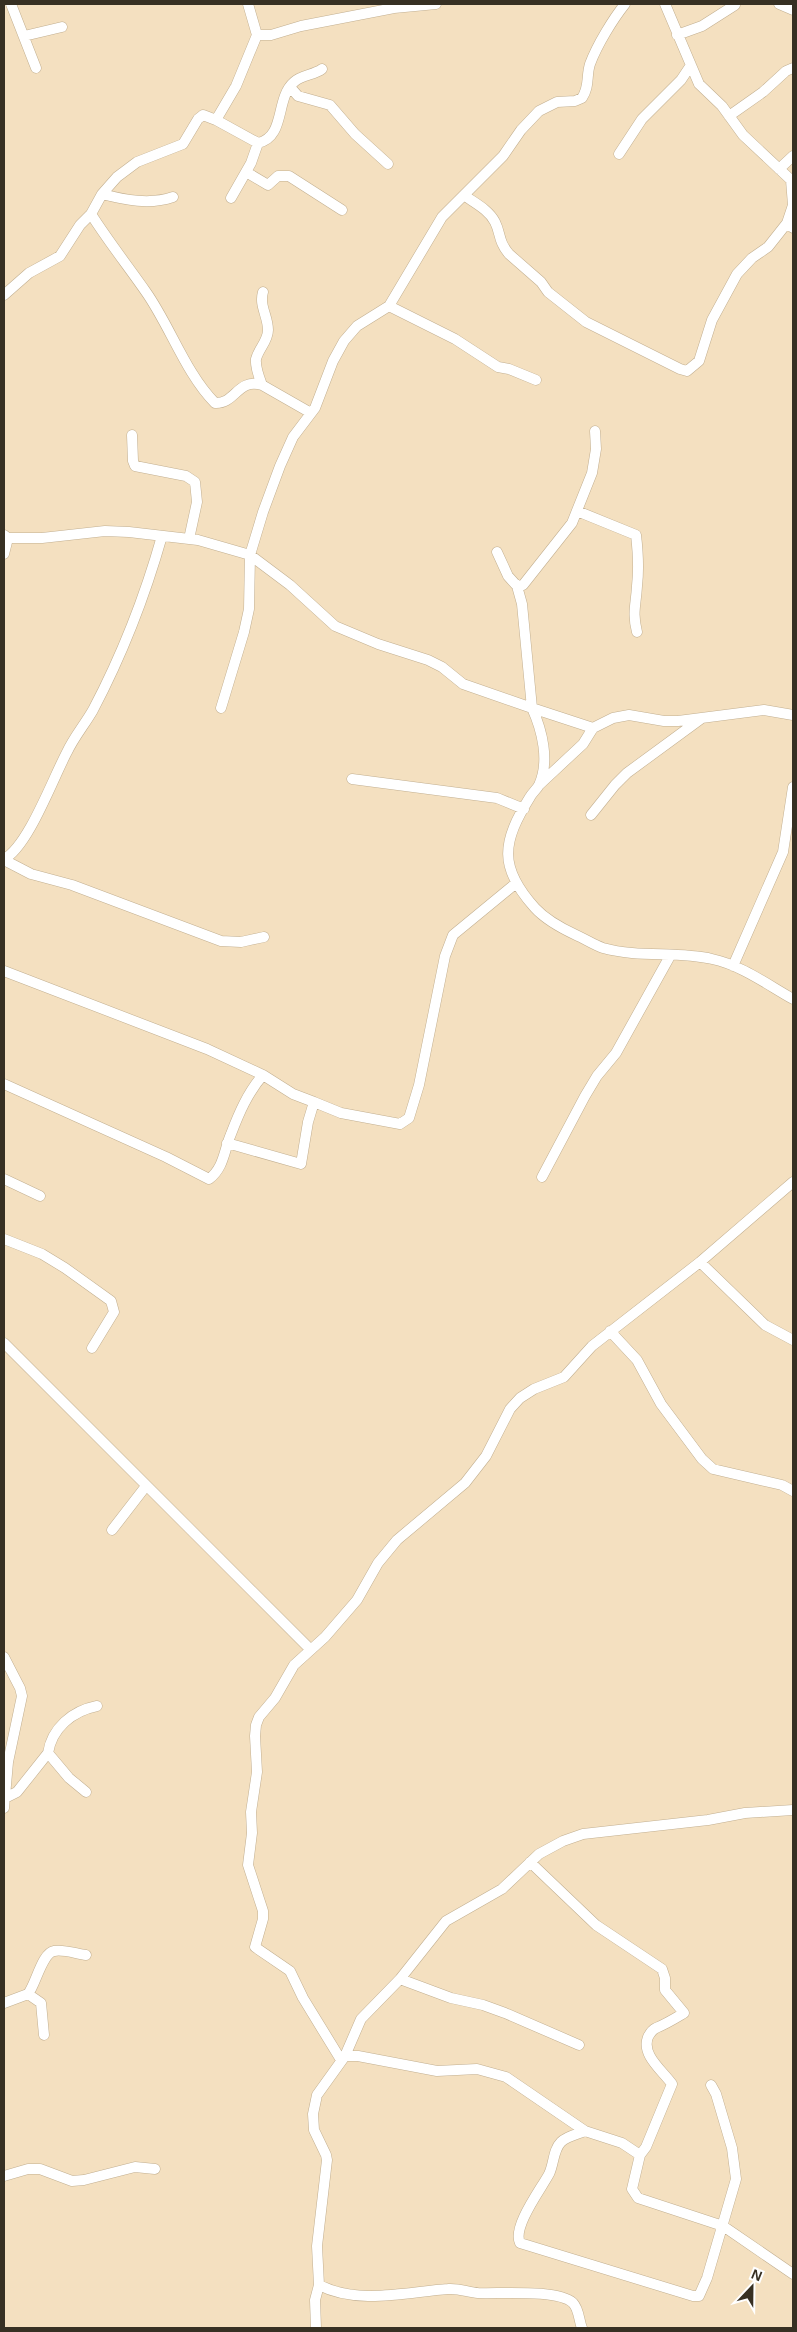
<svg xmlns="http://www.w3.org/2000/svg" width="797" height="2332" font-family="Arial,sans-serif">
<style>
.lines{fill:none;stroke-linecap:round;stroke-linejoin:round}
.minor-casing{stroke:#c2af90;stroke-width:11}
.minor{stroke:#fff;stroke-width:10}
</style>
<rect width="100%" height="100%" fill="#f4e0c0"/>
<g class="lines">
<defs>
<path id="minor" d="M11,4L36,68
M665,4L699,84L722,106L743,135L791,180L793,205L787,223L793,228
M779,4L793,10
M257,35H271L301,26L394,8L436,4
M677,35L702,26L735,5
M24,36L62,27
M290,87L298,96L330,105L355,134L388,164
M729,116L763,92L786,71L793,68
M216,120L258,143C286,137 275,98 294,82C301,75 314,75 322,69
M619,154L642,119L681,80L691,65
M779,169L793,156
M246,172L268,185L278,176H289L342,210
M102,194C125,200 150,205 173,197
M465,196C475,203 489,210 495,222C501,234 498,241 509,254L541,282L548,292L586,322L680,369L687,371L699,361L712,320L737,274L752,258L768,247L787,223
M231,198L251,163L258,143
M91,214C108,241 128,266 146,292C170,326 186,374 215,403C236,404 237,378 262,385L311,413
M4,295L29,273L60,256L80,225L91,214L102,194L117,177L137,162L183,144L198,119L203,115L216,120L236,86L257,35L248,4
M389,306L455,339L498,367L509,369L536,380
M262,385C259,377 255,367 256,359C259,348 268,341 268,330C268,316 259,306 263,292
M132,435L133,461L135,466L186,476L195,482L197,502L189,539
M577,511L636,535C638,552 639,569 637,586C636,605 632,612 637,632
M4,535L8,538H42L105,531L129,532L198,540L250,555L290,585L335,626L378,644L428,660L442,667L463,684L532,708C542,730 550,761 539,785C537,789 532,793 530,797C502,842 498,867 535,908C546,920 561,928 576,935C585,939 594,945 603,948C639,958 677,951 712,959C741,965 768,985 793,999
M497,552L508,576L517,586L523,585L572,523L592,473L596,449L595,431
M4,554L8,538
M517,586L522,604L532,708L593,728
M221,708L244,632L249,609L250,555L263,512L280,466L293,437L315,408L333,361L344,341L357,326L389,306L442,217L503,156L521,130L539,111L557,102L575,101L582,98C590,86 586,76 590,64C597,45 613,19 625,4
M352,779L497,798L524,809
M539,785L583,744L593,728L613,718L629,715L664,721H678L764,710L793,715
M591,815L615,785L627,773L702,718
M4,859C28,847 53,778 67,752C74,737 85,724 93,710C122,655 145,596 162,536
M4,860L31,874L72,885L221,941L241,942L264,937
M733,966L783,852L793,787
M4,971L207,1049L263,1075L293,1094L314,1102L341,1113L400,1124L409,1118L419,1085L445,956L453,935L515,884
M4,1084L166,1157L209,1179C224,1168 224,1150 231,1134C239,1113 248,1092 263,1075
M227,1143L301,1164L308,1122L314,1102
M542,1177L585,1096L597,1076L616,1053L670,956
M4,1179L40,1196
M4,1239L42,1254L65,1268L111,1301L114,1312L92,1348
M700,1262L765,1325L793,1340
M610,1331L637,1360L661,1404L702,1459L713,1469L782,1485L793,1491
M4,1343L310,1649
M112,1530L146,1486
M4,1657L20,1688L22,1696L8,1762L4,1808
M86,1792L69,1778L48,1753C52,1728 72,1711 97,1706
M5,1798L17,1792L48,1753
M530,1862L596,1925L662,1969L665,1978V1990L684,2013C674,2019 666,2024 656,2028C652,2030 650,2033 648,2037C641,2055 662,2070 672,2084L646,2147L640,2155
M400,1979L451,1998L483,2005L505,2013L579,2045
M28,1994L41,2003L44,2035
M4,2003L28,1994C36,1984 42,1953 54,1951C64,1949 77,1954 86,1955
M345,2056H358L437,2071L477,2069L506,2077L585,2131L622,2143L640,2155L632,2189L638,2198L723,2226L793,2274
M341,2060L303,1998L290,1971L255,1947L263,1919V1911L248,1865L252,1833L251,1812L257,1772L255,1736L256,1725L259,1717L275,1698L294,1665L325,1637L357,1600L378,1563L397,1540L465,1483L486,1456L510,1409L520,1398L534,1389L564,1377L592,1346L700,1262L793,1182
M585,2131C578,2134 567,2136 561,2142C553,2150 554,2164 549,2174C541,2189 512,2227 520,2243L693,2296H699L707,2278L736,2179L732,2148L716,2094L711,2085
M4,2176L28,2169H40L72,2181L84,2180L135,2167L155,2169
M319,2285C358,2305 407,2292 448,2289C458,2288 468,2292 478,2293C499,2294 558,2289 573,2303C579,2309 579,2321 582,2328
M316,2328L315,2300L319,2285L317,2246L327,2160L326,2155L314,2130L313,2114L317,2095L345,2056L361,2019L400,1979L446,1921L502,1889L539,1854L563,1841L583,1834L708,1820L745,1813L793,1810"/>
</defs>
<use href="#minor" class="minor-casing"/>
<use href="#minor" class="minor"/>
</g>
<rect width="797" height="2332" fill="none" stroke="#373023" stroke-width="10"/>
<g transform="translate(752 2287) rotate(22)" stroke="#ffffff" stroke-width="4" paint-order="stroke">
<path d="M0-4L9 19L0 12L-9 19Z" fill="#373023"/>
<text y="-8" font-size="14" font-weight="bold" text-anchor="middle" fill="#373023">N</text>
</g>
</svg>
